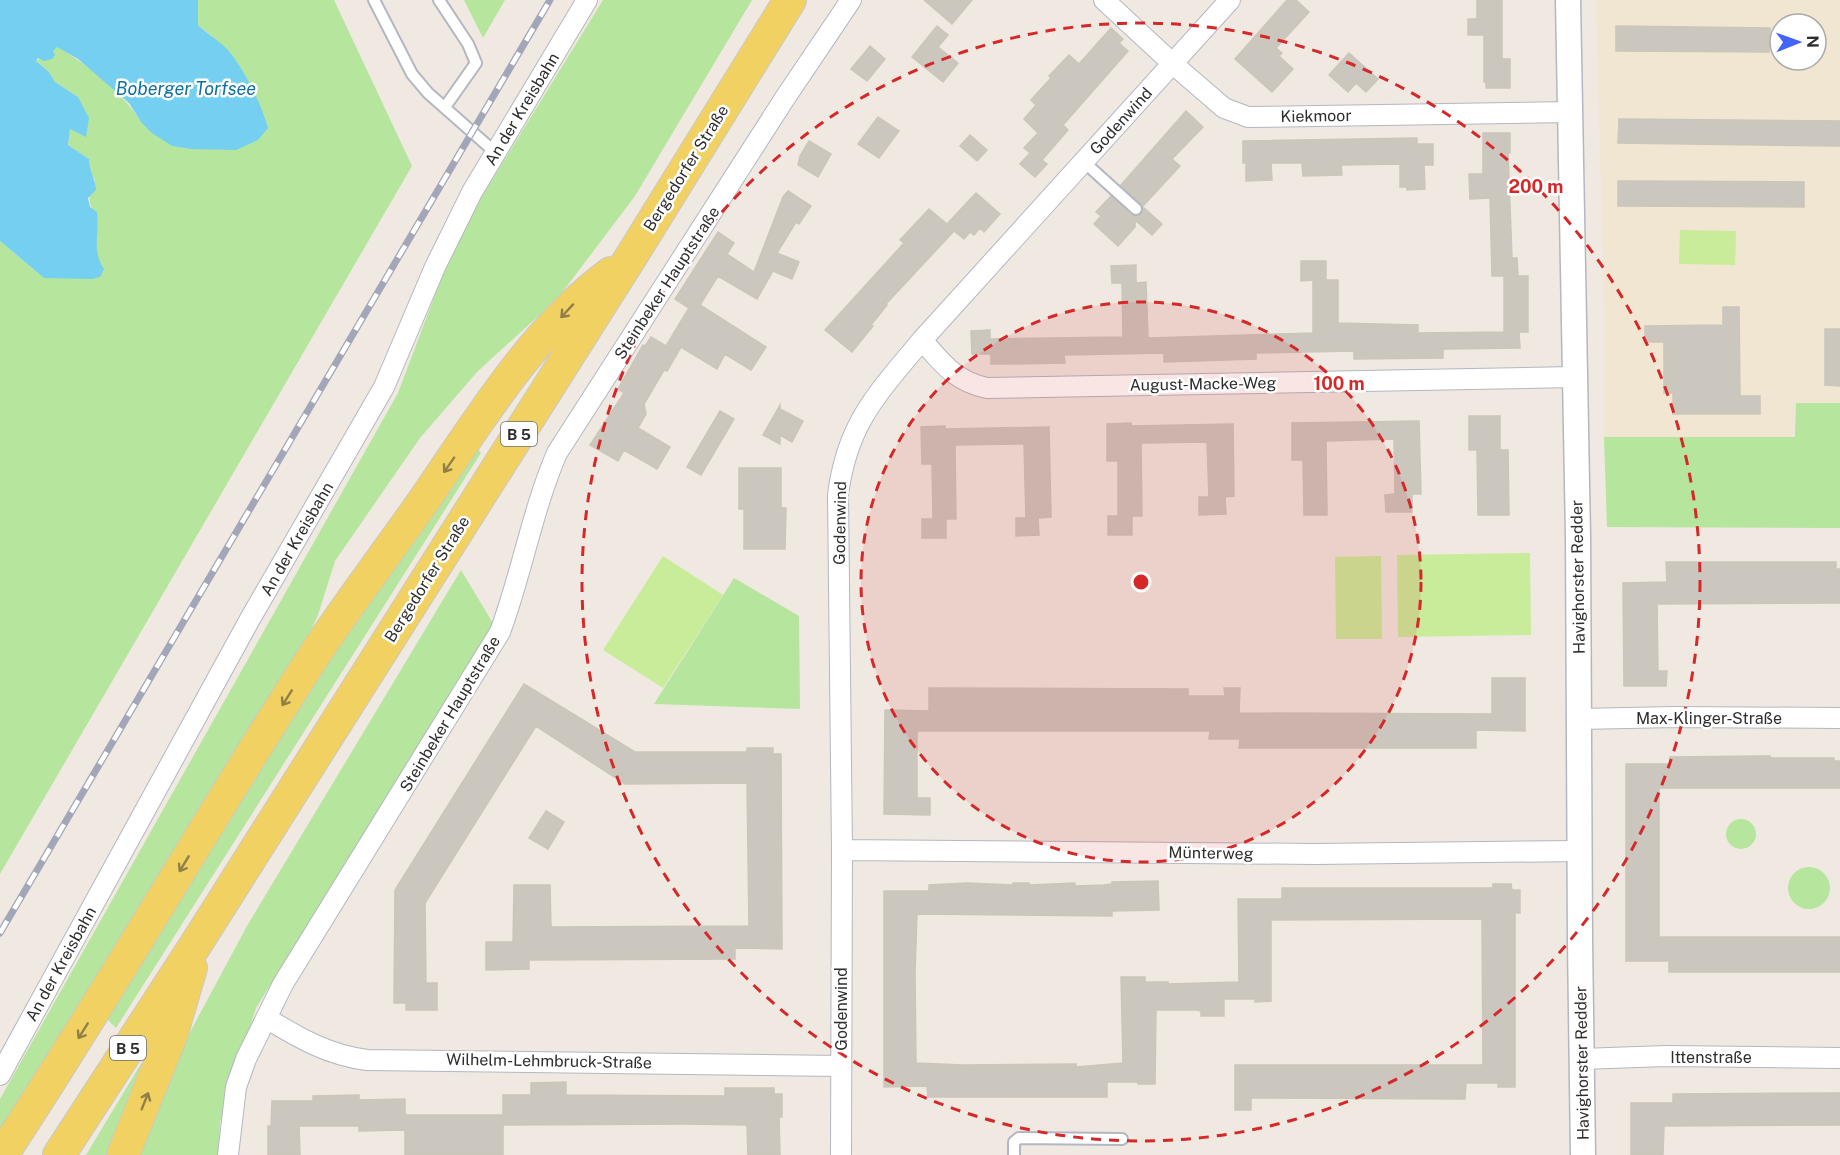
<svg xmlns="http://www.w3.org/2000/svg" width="1840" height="1155" font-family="'Public Sans',sans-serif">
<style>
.education{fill:#f0e6d1;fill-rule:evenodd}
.green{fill:#b6e59e}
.pitch{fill:#c9ec9a}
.water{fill:#75cff0}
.building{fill:#cbc7bf;stroke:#cbc5ba;stroke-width:1.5}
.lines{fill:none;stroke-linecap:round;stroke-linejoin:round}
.service-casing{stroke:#b4b7c1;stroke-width:14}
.minor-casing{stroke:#b4b7c1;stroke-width:22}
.tertiary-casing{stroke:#b4b7c1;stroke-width:27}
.primary-casing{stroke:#c9c9c9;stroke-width:34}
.service{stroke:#fff;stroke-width:10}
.minor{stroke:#fff;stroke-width:20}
.tertiary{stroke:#fff;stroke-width:24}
.primary{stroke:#f2d163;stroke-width:32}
.rail-casing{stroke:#a3a6b8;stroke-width:7}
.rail{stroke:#fff;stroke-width:4.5;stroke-dasharray:14;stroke-linecap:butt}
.oneway{stroke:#908048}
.ring{fill:none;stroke:#d62828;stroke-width:3;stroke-dasharray:10 8}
.labels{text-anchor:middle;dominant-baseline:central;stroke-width:5;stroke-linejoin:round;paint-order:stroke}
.shield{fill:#fff;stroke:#6d6d6d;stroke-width:1.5}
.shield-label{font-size:15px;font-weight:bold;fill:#2e2e2e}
.street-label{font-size:16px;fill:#2e2e2e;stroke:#fff}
.water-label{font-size:18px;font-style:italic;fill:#0d6fa3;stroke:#fff}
.centre{fill:#d62828;stroke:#fff;stroke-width:3}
.ring-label{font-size:18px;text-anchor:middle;font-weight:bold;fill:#d62828;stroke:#fff;stroke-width:5;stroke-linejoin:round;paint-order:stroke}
</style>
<rect width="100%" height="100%" fill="#efe9e1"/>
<path class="education" d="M1596,0H1840V403H1796V437H1604V299ZM1780,24H1816V60H1780Z"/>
<path class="green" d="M198,0H334L412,166L0,874V241L44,278L99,262C95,249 95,236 98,222C88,203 87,200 95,180L89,171V159L68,145L70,129L86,136L78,97L55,82L49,72L36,61L57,46C88,66 121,90 141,122L232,57L226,49L198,25Z
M464,0H505L483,38Z
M603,0H752L635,196L558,298L477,372L420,438L335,561L318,615L303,648L0,1132V1099L398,393L457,237Z
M1796,403H1840V528L1607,527L1604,437H1795Z
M474,444L481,453L116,1028L104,1016L256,765Z
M461,570L494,625L256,1008L220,1122L218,1155H138L160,1088L247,926Z
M734,578L799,616L800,709L654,704Z
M1726 834a15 15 0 1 1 30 0a15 15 0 1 1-30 0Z
M1788 888a21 21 0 1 1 42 0a21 21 0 1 1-42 0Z
M142,1062L149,1064L110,1155H86Z"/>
<path class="pitch" d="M1680,230L1736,231L1735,265L1679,264Z
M1530,553L1531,635L1398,637L1397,555Z
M663,556L723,595L663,688L603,650Z
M1381,556L1382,639H1336L1335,557Z"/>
<path class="water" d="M0,0H198V25C207,34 218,40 227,49C243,67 262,105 268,128L258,140L236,150L191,149L172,146L152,133L141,122L129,103L78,59L57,47L53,51L55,55L52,59L44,61L38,58L36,61L49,72L55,82L78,97L89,118L86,137L70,129L68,145L89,159C89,171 95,178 96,190L88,198L90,207L97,212C100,232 91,251 104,269L100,277L92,279L44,278L0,241Z"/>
<path class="building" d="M924,0H972L952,24Z
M1287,0H1296L1309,12L1276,48L1282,53L1279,56L1293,69L1272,92L1235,59Z
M1477,0H1502V59H1510V88H1486V82H1484V35H1468V19H1477Z
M937,26L948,35L938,47L958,63L943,82L912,57Z
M1616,26L1770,28L1769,52L1616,51Z
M1111,28L1123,39L1119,43L1128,51L1063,125L1068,130L1042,160L1047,164L1035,177L1020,164L1030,153L1024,148L1038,133L1024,119L1036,105L1031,100L1051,78L1049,76L1069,55L1079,64Z
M870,46L885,59L867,81L851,69Z
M1349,53L1378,79L1366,92L1356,83L1348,92L1329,75Z
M1186,111L1203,127L1172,159L1180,166L1143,206L1121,185Z
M878,117L899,131L879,158L858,144Z
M1619,119L1840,121V146L1618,143Z
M1483,133H1510V153H1508L1512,258H1517L1518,276H1528V332H1519L1520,348L1443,349V358L1354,359V351L1256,353V359L1164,362V353L1064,355L1065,363L1009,364H991V354H972L971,331L990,330V339L1123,337L1122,283H1112L1111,266L1136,265V283L1146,282L1148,338L1313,333V280L1301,281V261H1326V280H1338V323L1418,325V333L1504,332V276H1492L1490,198L1470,199L1469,174H1483Z
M970,135L987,150L977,161L960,146Z
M1417,138V144H1433V165H1424L1425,189L1407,190V187H1400V164L1341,165L1342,175L1303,176L1302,163H1271L1272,180L1246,181V163H1243V141Z
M809,141L831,154L818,177L798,165L800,156Z
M1618,181L1804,182V207L1618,206Z
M788,191L811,206L799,224L796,222L777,253L799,262L792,279L773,271L757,299L718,276L700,305L766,347L751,370L725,354L717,369L681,347L667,371L664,370L644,404L646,414L638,428L670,447L657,469L624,450L618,461L590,445L624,393L618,389L643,345L645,346L651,337L666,346L689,308L675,299L718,232L734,243L727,254L754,272L783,197Z
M976,193L1000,214L984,232L980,228L974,235L970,232L964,239L954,231L886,304L887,305L871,325L873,326L852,352L825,330L904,243L900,240L929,209L947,224Z
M1111,196L1131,215L1138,216L1141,214L1143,207L1162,224L1152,235L1135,220V227L1118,246L1094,224L1101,216L1096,212Z
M1723,307H1739L1740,396H1760V414H1673V393H1664V342H1645V326L1723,325Z
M1825,329H1840V386L1825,385Z
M780,405V409L803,421L792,442L780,435V444L763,435Z
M720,411L734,419L701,475L687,467Z
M1469,416H1500V450H1508L1509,515H1478L1477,450H1469Z
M1419,421L1421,494H1412V512H1386L1385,495L1395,494L1394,439L1326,441L1327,515H1304L1303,460H1292V423Z
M1131,423V426L1233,424L1234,496L1225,497L1226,514L1199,515V497H1209L1207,442L1141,443L1142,516H1132V535H1108V516H1118V461H1107V424Z
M945,426V429L1049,427L1051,517L1038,518L1039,535L1016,536V518H1035H1026L1024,444L955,445L956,519H933L932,464H922L921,427Z
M739,468H781V508H786L785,549H744V509H739Z
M922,519H946V538H922Z
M1666,562H1836V569H1840V603L1657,604L1658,671H1667L1666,686H1624L1623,583L1667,582Z
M1492,678H1525V731L1476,730V748H1239L1240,739H1209L1210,731H917V798H930V815L884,814L885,710L929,711V688L1188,689V696H1225L1224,688H1240L1239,713L1492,714Z
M524,684L635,752H747V748H773V754H781L782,949L735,948V959L529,960V969L486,970V942H513L514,885H550L551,927L749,926L747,783L625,784L536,726L425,903L426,983H437V1010H406V1003H394L395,890Z
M1762,756H1770L1771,758H1834V761H1840V788H1659V937H1840V972H1669V961H1626V764H1670V757Z
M546,811L564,822L548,849L529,838Z
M1158,881L1159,910L1112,911V916L917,914L915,972L916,1063L963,1065L1076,1064V1067L1123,1063L1121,977H1145V982H1168V984L1239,982L1238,899H1282V888H1493V884H1511L1512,890H1520V913H1515V1087H1498V1083H1466L1465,1099L1251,1098V1110H1235V1065H1483L1482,919L1271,920V1001L1255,1002V999H1224V1016H1201V1011L1197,1010H1156L1155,1084H1138V1082H1107V1097H928L927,1086L884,1087V891H929V885L967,883L1013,885V883H1029V885L1075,883V886L1104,885L1112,884V882Z
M566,1082V1095L725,1096V1088H774V1094H782V1117H779L780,1155H748L747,1125L686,1124L503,1125V1155H405V1130L359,1131V1126H299L300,1155H268V1126H271L272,1101H313V1096L359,1095V1100L405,1099V1115H503V1095H531V1083Z
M1840,1093V1125L1664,1126L1663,1155H1631V1103H1673V1094Z"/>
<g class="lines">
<defs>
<path id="service" d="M374,0L412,74L428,93L496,153
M439,0L468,44L476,63L445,107
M1084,162L1136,209
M1014,1155V1142L1019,1138L1122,1139"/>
<path id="minor" d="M1104,0L1173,64L1224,108L1248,117L1571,112
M922,340C942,363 956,382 987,388L1574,377
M1579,719L1675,717L1840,718
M842,850L1315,854L1579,851
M266,1018C299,1038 328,1055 367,1060L841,1066
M1581,1059L1666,1056L1840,1058
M0,1075L250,619L384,387L435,267L472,192L587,0
M228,1155L236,1087L246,1059L283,984L500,632C522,573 532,511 557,453L785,98L851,0
M841,1155L842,850L838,495C847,423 878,393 922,340L1230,0"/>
<path id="tertiary" d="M1568,0L1578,536L1580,941L1583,1155"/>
<path id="primary" d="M2,1155C111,990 209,817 317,651C350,602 386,554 420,506C477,424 530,333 611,273
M59,1155L198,941L629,260L790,0
M123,1155L171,1036L191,968"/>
</defs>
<use href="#service" class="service-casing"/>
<use href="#minor" class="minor-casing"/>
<use href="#tertiary" class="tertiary-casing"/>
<use href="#primary" class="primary-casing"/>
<use href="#service" class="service"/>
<use href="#minor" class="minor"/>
<use href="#tertiary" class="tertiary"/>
<use href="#primary" class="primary"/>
<defs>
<path id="rail" d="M0,933L550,0"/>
</defs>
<use href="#rail" class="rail-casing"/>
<use href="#rail" class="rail"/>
</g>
<defs><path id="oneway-shaft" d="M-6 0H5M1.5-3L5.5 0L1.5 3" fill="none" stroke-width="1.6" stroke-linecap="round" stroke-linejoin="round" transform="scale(1.5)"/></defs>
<g class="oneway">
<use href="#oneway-shaft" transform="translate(567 311) rotate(133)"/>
<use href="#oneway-shaft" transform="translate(449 465) rotate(125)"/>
<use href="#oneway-shaft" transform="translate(287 698) rotate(122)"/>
<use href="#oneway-shaft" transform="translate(184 864) rotate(121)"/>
<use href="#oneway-shaft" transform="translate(83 1031) rotate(122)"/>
<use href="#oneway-shaft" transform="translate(145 1101) rotate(-68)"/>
</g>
<circle cx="1141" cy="582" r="280" fill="#d62828" fill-opacity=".12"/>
<g class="ring">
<circle cx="1141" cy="582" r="280"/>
<circle cx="1141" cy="582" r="559"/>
</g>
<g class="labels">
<g class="shield">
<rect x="501" y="422" width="36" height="24" rx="4.5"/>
<rect x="110" y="1036" width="36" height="24" rx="4.5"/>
</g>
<g class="shield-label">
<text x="519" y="434">B 5</text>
<text x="128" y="1048">B 5</text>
</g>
<g class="street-label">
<text transform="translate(522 109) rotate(-59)">An der Kreisbahn</text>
<text transform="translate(1316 116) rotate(-1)">Kiekmoor</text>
<text transform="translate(1121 121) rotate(-48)">Godenwind</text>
<text transform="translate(686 168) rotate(-58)">Bergedorfer Straße</text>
<text transform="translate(667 283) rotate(-57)">Steinbeker Hauptstraße</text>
<text transform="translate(1203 384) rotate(-1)">August-Macke-Weg</text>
<text transform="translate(840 523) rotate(-89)">Godenwind</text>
<text transform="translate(297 539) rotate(-60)">An der Kreisbahn</text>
<text transform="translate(1578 577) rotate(-91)">Havighorster Redder</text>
<text transform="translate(427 579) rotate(-58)">Bergedorfer Straße</text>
<text transform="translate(450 714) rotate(-59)">Steinbeker Hauptstraße</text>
<text x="1709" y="718">Max-Klinger-Straße</text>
<text transform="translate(1211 853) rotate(1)">Münterweg</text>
<text transform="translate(61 964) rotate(-61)">An der Kreisbahn</text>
<text transform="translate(841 1009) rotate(-90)">Godenwind</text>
<text x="1711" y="1057">Ittenstraße</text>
<text transform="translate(549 1061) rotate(1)">Wilhelm-Lehmbruck-Straße</text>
<text transform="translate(1582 1063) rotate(-91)">Havighorster Redder</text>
</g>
<g class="water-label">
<text x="186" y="88">Boberger Torfsee</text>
</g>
</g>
<circle cx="1141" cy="582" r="9" class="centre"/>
<g class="ring-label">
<text x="1536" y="193">200 m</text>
<text x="1339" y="390">100 m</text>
</g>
<g transform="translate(1798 42) rotate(89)"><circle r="28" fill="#ffffff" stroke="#ababab" stroke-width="1.5"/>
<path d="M0-4.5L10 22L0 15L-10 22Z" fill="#4264fb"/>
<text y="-9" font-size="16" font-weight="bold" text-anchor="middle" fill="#2e2e2e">N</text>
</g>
</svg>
